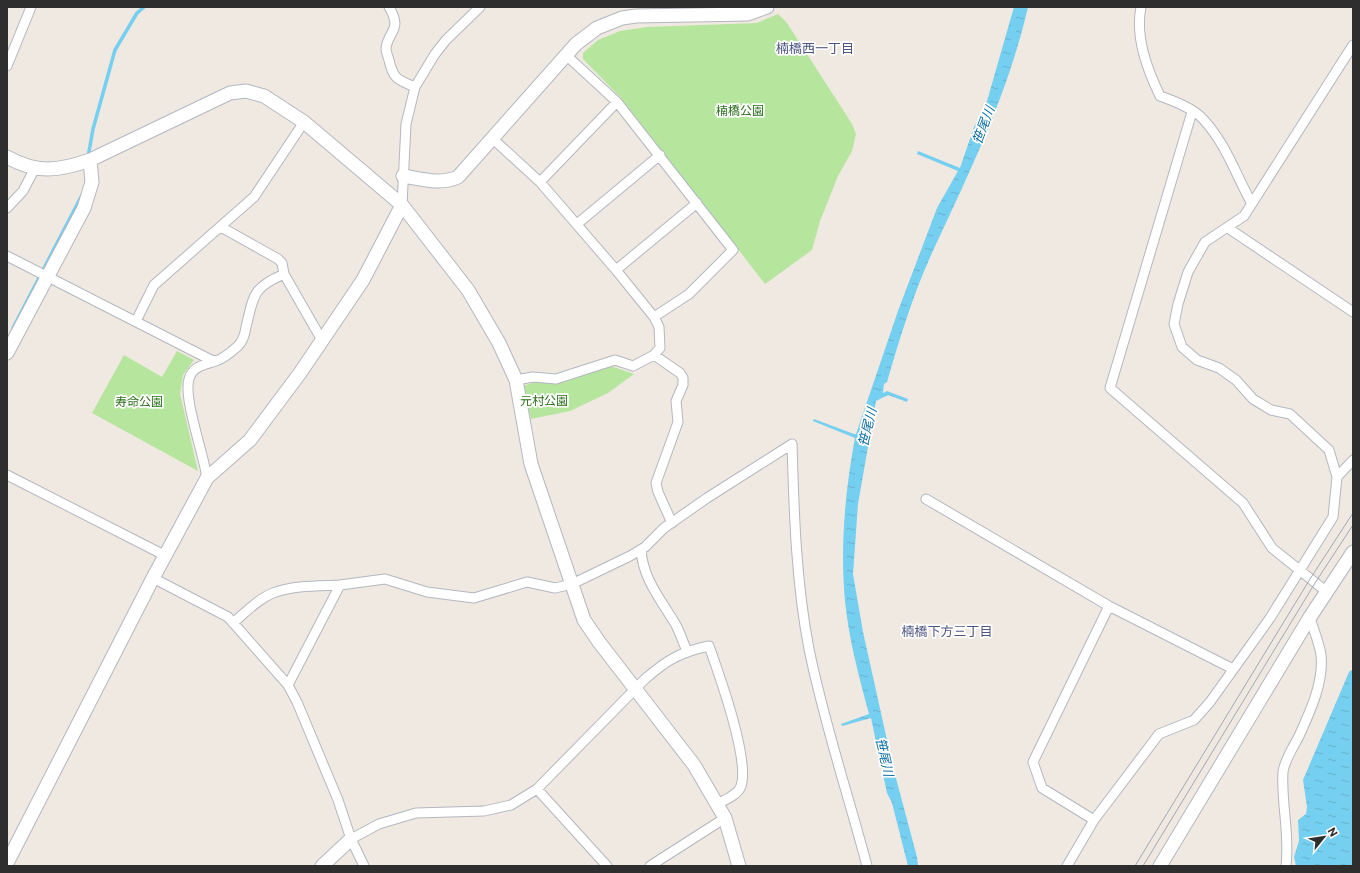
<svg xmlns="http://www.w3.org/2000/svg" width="1360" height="873" font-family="Commissioner,'Noto Sans JP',sans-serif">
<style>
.grass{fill:#b6e59e}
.water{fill:url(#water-ripples)}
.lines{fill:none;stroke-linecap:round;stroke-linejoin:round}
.stream{stroke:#75cff0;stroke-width:3.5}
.street-casing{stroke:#b4b7c1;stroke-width:11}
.secondary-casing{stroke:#b4b7c1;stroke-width:15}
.street{stroke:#fff;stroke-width:9}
.secondary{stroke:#fff;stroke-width:13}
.tram{stroke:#a3a6b8;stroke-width:1}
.labels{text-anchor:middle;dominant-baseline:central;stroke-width:3.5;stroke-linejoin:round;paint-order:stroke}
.park-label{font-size:12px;fill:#2c6e1b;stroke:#fff}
.neighbourhood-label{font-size:13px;fill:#4d5680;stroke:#fff}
.water-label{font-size:13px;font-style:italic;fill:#0d6fa3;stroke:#fff}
</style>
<defs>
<pattern id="water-ripples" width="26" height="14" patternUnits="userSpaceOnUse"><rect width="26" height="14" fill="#75cff0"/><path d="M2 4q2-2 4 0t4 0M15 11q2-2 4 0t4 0" fill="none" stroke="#66b2ce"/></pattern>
</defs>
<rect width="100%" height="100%" fill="#efe9e1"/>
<path class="grass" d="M778,14L787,23L852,124L856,134L852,151L838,176L820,221L812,250L765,284L621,98L583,59V53L598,40L620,31L647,27L757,23Z
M177,351L194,360L183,375L180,394L198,471L92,413L124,355L162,377Z
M611,366L634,374L608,393L570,411L531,419L523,386L535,382L557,384Z"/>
<path class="water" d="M1014,7H1028C1008,94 969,173 932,253C913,294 900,338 887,382L884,384L883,393L887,391L908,399L907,402L888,395L876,401L858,504L853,574L863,632L893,767L917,857L918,866H908L892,803L887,793L871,718L842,726L841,724L869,714C859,677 849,640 845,601C840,548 845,491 855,438L813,421L814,419L854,434H856L898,311L937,208L958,171L917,154L918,151L960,168L974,127L987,101Z
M1353,669V866H1296L1294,857L1299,841L1298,820L1306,814L1307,807L1303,780L1349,672Z"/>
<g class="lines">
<path class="stream" d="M88,157L93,129L115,50L137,13L144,7
M13,328L82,195"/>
<defs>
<path id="street" d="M389,7C403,30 388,31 386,48C386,52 388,57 389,60C393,79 398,80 415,87
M1141,7C1135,37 1147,69 1160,96C1174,101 1193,108 1203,119C1226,144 1235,173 1251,202
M566,55L617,102L733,250L689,294L654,317
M7,66L31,7
M1192,112L1110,388L1243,503L1272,548L1327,592
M493,139L540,182L616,270L654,317L659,327L660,348L654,355L633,366L615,360L556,379L533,377L516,380
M540,182L617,102
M402,205L406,124L415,87L435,54L446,40L480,7
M7,208L23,191L35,168
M577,224L660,155
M221,227L278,259L282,263L284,274L323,342
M1228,228L1353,312
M7,256L213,361
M616,270L697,203
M136,321L154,285L254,197L304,122
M654,355L680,373L683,378V385L676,401L678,422L656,483L658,492L672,523
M7,475L166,556
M1337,477L1353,460
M207,478C204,455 183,398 189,379C193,365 206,365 218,360C225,358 232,351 238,346C243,341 245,334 246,327C254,295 252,288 284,274
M926,499L1109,606L1233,669
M641,550C643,579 661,600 676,625C680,633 683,642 687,651
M153,578L228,617L288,685L297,702L338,800L351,839L364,866
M233,623C246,612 258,599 273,593C294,585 318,586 340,585
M288,685L340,585L385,579L427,592L474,598L527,582L555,588L572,584L630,556L645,547L664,528L707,498L792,444C794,513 796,582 809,649C824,723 848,794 867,866
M537,789L607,866
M1094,820L1042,788L1033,762L1109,606
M351,839L379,824L416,813L484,811L511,805L537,789L645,679C667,660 680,652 709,646C719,674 750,760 741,786C738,795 725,800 717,804
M650,866L725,818
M1067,866L1094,820L1159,734L1194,720L1210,702L1270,618L1333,517L1337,477L1329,450L1290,414L1271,410L1253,399L1236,380L1219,368L1197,360L1182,347L1174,324L1178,304L1188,272L1205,242L1244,216L1353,45
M1286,866C1290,834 1281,803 1283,772C1284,761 1294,746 1299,736C1310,712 1324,682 1321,655C1319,642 1313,629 1310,617"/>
<path id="secondary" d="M7,157C37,174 59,171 90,160L230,93L246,91L264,96L304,122L402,205L468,290L499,343L516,380L531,464L584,620L599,642L694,765L725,818L739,866
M403,176C422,179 440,185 458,177L576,44L597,28L622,18L636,16L748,14L767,7
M7,353L84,208L92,182L90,160
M7,863L153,578L207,478L250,440L300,373L363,280L402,205
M322,866L351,839
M1160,866L1310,617L1353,552"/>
</defs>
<use href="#street" class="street-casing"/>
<use href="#secondary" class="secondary-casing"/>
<use href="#street" class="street"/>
<use href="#secondary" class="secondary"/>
<path class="tram" d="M1135,866L1310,579L1353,513
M1143,866L1315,583L1353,525"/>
</g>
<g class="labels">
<g class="park-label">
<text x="740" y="110">楠橋公園</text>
<text x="544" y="400">元村公園</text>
<text x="139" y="401">寿命公園</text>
</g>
<g class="neighbourhood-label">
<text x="815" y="48">楠橋西一丁目</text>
<text x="947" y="631">楠橋下方三丁目</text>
</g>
<g class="water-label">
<text transform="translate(983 125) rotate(-69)">笹尾川</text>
<text transform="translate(867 427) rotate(-76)">笹尾川</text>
<text transform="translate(885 757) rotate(77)">笹尾川</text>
</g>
</g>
<rect width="1360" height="873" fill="none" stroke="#2e2e2e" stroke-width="16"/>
<g transform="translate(1324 837) rotate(60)" stroke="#ffffff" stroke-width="3" paint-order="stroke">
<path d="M0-3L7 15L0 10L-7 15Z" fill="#2e2e2e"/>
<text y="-6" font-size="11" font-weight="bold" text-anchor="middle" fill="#2e2e2e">N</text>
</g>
</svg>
